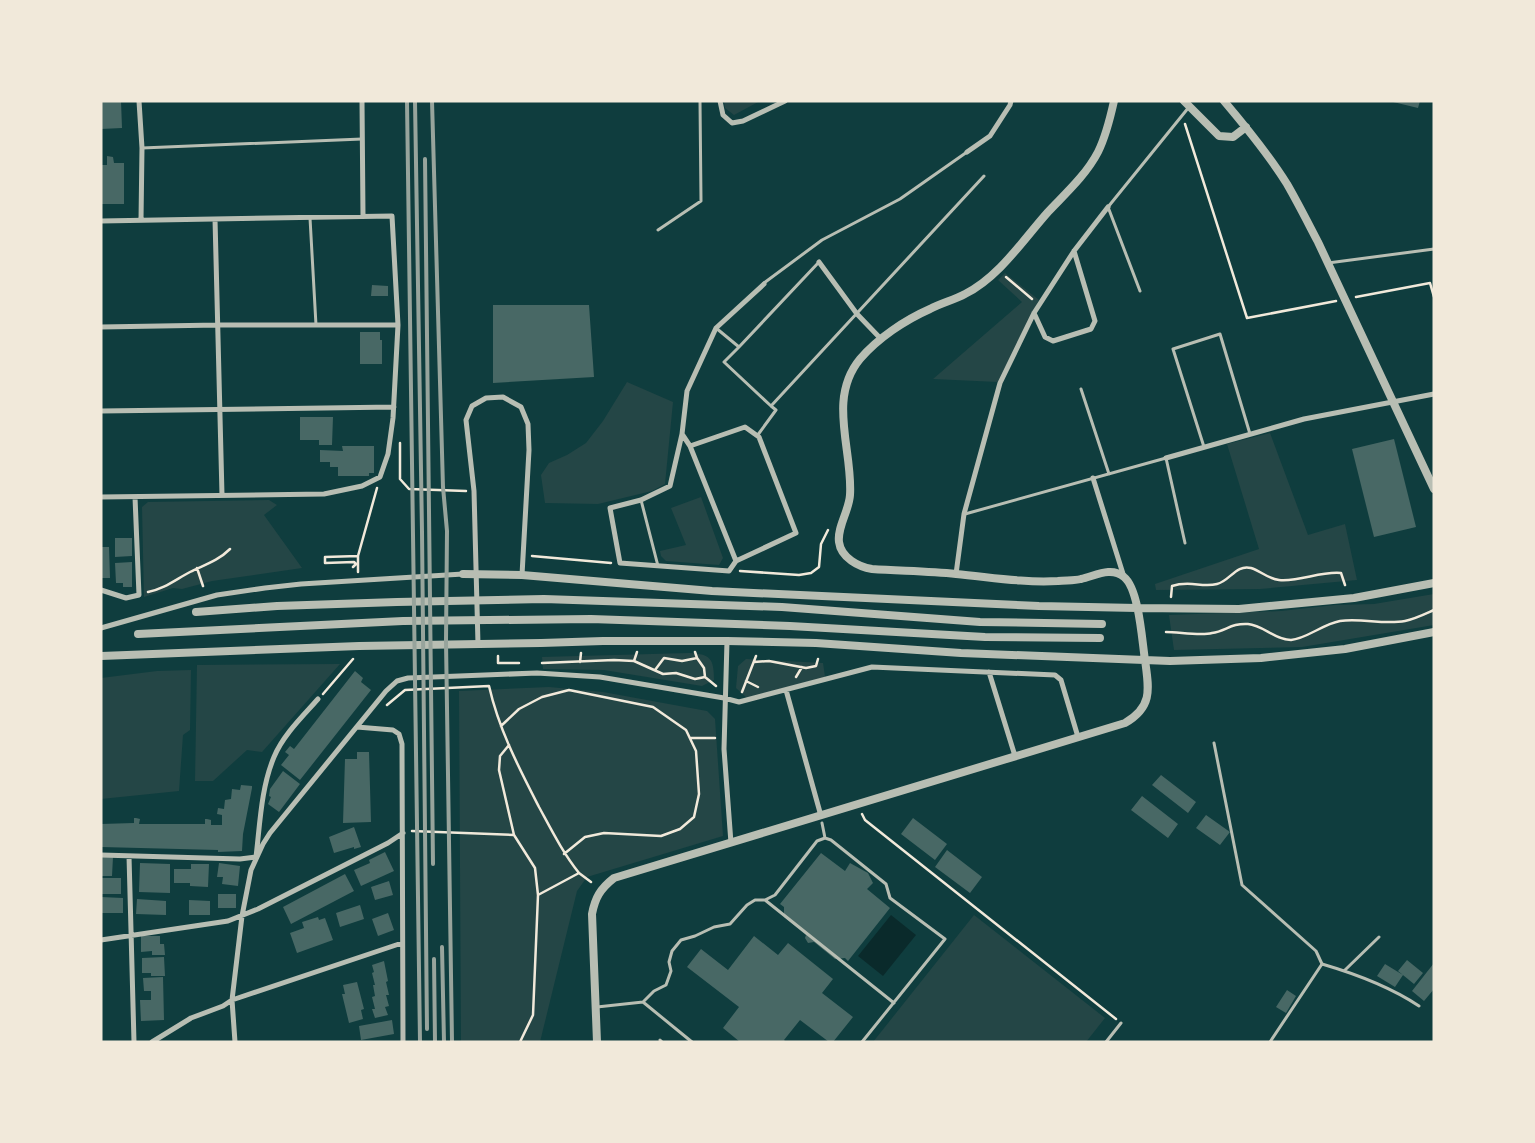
<svg xmlns="http://www.w3.org/2000/svg" width="1535" height="1143" font-family="Commissioner,sans-serif">
<style>
.green{fill:#244646}
.water{fill:#0a2a2b}
.building{fill:#486865}
.lines{fill:none;stroke-linecap:round;stroke-linejoin:round}
.path{stroke:#f1e9da;stroke-width:2.5}
.service{stroke:#b8beb3;stroke-width:3}
.minor{stroke:#b8beb3;stroke-width:5}
.tertiary{stroke:#b8beb3;stroke-width:8}
.rail{stroke:#97a49c;stroke-width:4}
</style>
<rect width="100%" height="100%" fill="#0f3d3e"/>
<path class="green" d="M724,101H760L734,115L725,108Z
M1005,273L1039,300L998,382L933,379L1022,302L998,280Z
M627,382L673,402L665,484L652,491L598,504L545,503L541,475L549,463L567,455L586,443L603,421Z
M1270,433L1308,535L1345,524L1357,580L1260,589L1156,590L1155,584L1259,549L1227,444Z
M701,497L723,558L719,565L666,561L661,556L660,551L686,545L671,508Z
M269,500L277,505L264,515L302,568L212,581L182,589L173,588L144,597L142,507L148,502Z
M1434,594V625L1302,647L1174,650L1169,615L1281,611L1335,605L1374,604Z
M689,653C710,654 714,658 714,680L702,686L604,670L543,669L542,657Z
M746,659L823,663L825,677L747,698L736,688L738,666Z
M340,664L262,752L247,750L213,781H195L197,665Z
M191,670L190,730L183,735L179,791L101,799V678L157,671Z
M549,687L603,692L707,711L715,719L723,836L587,877L577,891L540,1042H461L459,691Z
M974,915L1105,1018L1086,1042H873Z"/>
<path class="water" d="M891,915L916,935L883,976L858,956Z"/>
<path class="building" d="M101,101H121L122,128L101,129Z
M1389,101H1420L1418,108Z
M107,156L113,157L114,163H124V204H101V165H107Z
M372,285L388,286V296H371Z
M493,305H589L594,377L493,383Z
M360,332H380V340H382V364H360Z
M300,417H333L332,445H319V440H300Z
M1394,439L1416,527L1374,537L1352,449Z
M342,446H374V473H369V476H338V467H330V462H320V450L343,451Z
M115,538H132V556L115,557Z
M101,547H109L110,578H101Z
M132,562V587H123V583H116L115,563Z
M355,671L363,678L361,682L371,690L300,780L281,765L289,755L285,752L290,746L294,749Z
M357,752H369L371,822L343,823L345,759H357Z
M283,771L300,784L279,812L268,804L271,797L269,796L270,789Z
M1161,775L1196,802L1188,813L1152,785Z
M241,785L252,786V788L243,834L242,851L218,852V850L101,847V824L134,823V818H136L140,819L139,824H205V819H207L211,820V825H222V815L217,814L218,808L224,809L225,800L231,799L232,789L240,790Z
M1142,796L1178,824L1168,838L1131,810Z
M1206,815L1230,832L1220,845L1196,828Z
M913,818L947,844L935,860L901,834Z
M354,827L361,847L354,849V847L334,853L329,837Z
M947,850L982,877L970,893L935,867Z
M385,852L394,871L361,886L354,870L370,863L369,860Z
M821,853L845,871L850,863L868,873L873,883L867,889L890,908L848,961L845,958L835,959L814,942L808,943L805,938L806,935L784,917V907L780,904Z
M101,857H113L112,876H101Z
M140,863L170,864V893L139,892Z
M219,863L240,866L238,886L222,884L223,877H217Z
M191,864H209L208,887L190,886V883H174V869H191Z
M345,874L354,891L291,924L283,907Z
M101,878H121V894H101Z
M389,881L393,895L375,900L371,887Z
M218,894H236V908H218Z
M101,897L123,898V913H101Z
M137,899L166,901V915L136,914Z
M189,900L210,901V915H189Z
M360,905L364,919L340,927L336,913Z
M388,913L394,930L378,936L372,919Z
M318,917L319,920L325,918L333,940L297,953L290,933L304,928L302,922Z
M141,936H160V944H164L165,955H152V951L141,952Z
M754,936L778,955L788,943L833,979L822,993L853,1017L833,1042H829L800,1020L784,1040L786,1042H740L723,1028L739,1007L687,967L701,949L728,970Z
M164,957L165,976H151V973H142V958Z
M1407,960L1423,973L1414,984L1398,971Z
M384,961L388,981L386,982L389,995H386L389,1006L385,1007L388,1015L375,1018L372,1009H375L372,997L375,996L373,985H375L372,973L374,972L372,965Z
M1434,963V989L1424,1001L1412,991Z
M1385,964L1403,975L1395,987L1377,976Z
M163,977L164,1020L141,1021L140,1000H151V991H144L143,978Z
M357,982L364,1009L361,1010L363,1019L349,1023L342,994H345L343,985Z
M1287,990L1296,996L1286,1013L1276,1007Z
M392,1020L394,1034L361,1040L359,1026Z"/>
<g class="lines">
<path class="path" d="M1185,124L1247,318L1336,301
M1006,277L1032,299
M1356,297L1430,283L1434,297
M400,443V479L409,489L466,491
M532,556L611,563
M353,567L356,564L354,562L325,563V557L358,556
M197,568L203,586
M740,571L799,575L811,573L819,567L821,544L828,530
M358,572V556L377,488
M148,592C164,589 175,580 190,572C204,565 218,561 230,549
M1171,597L1172,586C1190,580 1202,588 1217,584C1230,581 1236,564 1251,568C1261,571 1268,579 1279,580C1300,582 1320,571 1341,573L1345,585
M1166,632C1179,632 1201,636 1212,633C1226,631 1231,623 1248,624C1263,625 1275,640 1291,640C1306,639 1323,624 1340,621C1362,618 1384,625 1405,621C1415,619 1425,614 1434,610
M498,656V663H519
M697,658L704,668L705,677
M634,661L637,652
M580,662L581,653
M754,662L769,661L806,668L816,666L818,659
M542,663L614,660L634,661L663,674L676,673L695,679L705,677L716,686
M655,670L664,658L682,661L697,658L695,652
M796,677L802,667
M746,681L758,687
M742,692L756,656
M323,694L353,659
M387,705L405,690L489,686C499,730 519,768 539,807C552,831 563,853 579,873
M501,726L519,709L542,697L569,690L653,707L686,730L696,751L699,794L694,817L680,829L661,836L604,833L585,837L564,854
M690,738H715
M509,745L500,756L499,770L514,835
M862,814L865,820L1116,1019
M412,831L514,835L535,868L538,895
M520,1042L533,1015L538,895L579,873L591,882"/>
<path class="service" d="M142,148L362,139
M310,218L316,325
M658,230L701,201L700,101
M1328,263L1434,249
M764,283L822,240L900,199L967,152
M1140,291L1108,207L1189,107
M716,328L739,347L819,262
M739,347L724,362L771,406L984,176
M1081,389L1109,474
M757,436L776,410L771,406
M1204,447L1173,349L1220,334L1250,434
M641,500L658,566
M965,514L1166,458L1185,543
M1214,743L1242,885L1316,951L1322,964C1356,974 1389,986 1419,1006
M822,823L825,838L831,840L886,884L890,898L945,939L862,1042
M765,900L894,1003
M1345,970L1379,937
M643,1002L654,991L666,985L671,971L669,962L672,951L681,940L695,936L714,927L730,924L747,905L755,900H765L775,895L817,841L825,838
M597,1007L643,1002L692,1042
M660,1040L662,1042
M1106,1042L1121,1023
M1270,1042L1322,964"/>
<path class="minor" d="M139,101L142,148L141,220
M362,101L363,216
M720,101L723,115L732,123L743,121L785,101
M967,152L990,136L1010,105L1011,101
M215,219L222,495
M101,221L392,216L398,325L393,418L388,454L380,477L362,486L324,494L101,497
M819,262L857,314L881,339
M1034,313L1045,337L1053,341L1091,329L1095,321L1074,251
M101,327L218,325H398
M101,411L394,407
M682,434L670,486L641,500L610,508L620,563L729,571L736,561
M690,446L745,427L759,437L796,533L736,561L690,446L682,434L687,391L716,328L764,284
M1166,458L1304,419L1434,394
M1093,478L1124,577
M956,574L964,514L1000,383L1034,313L1074,251L1108,207
M101,590L126,598L139,595L135,497
M101,628L217,595L265,588L301,584L463,574
M727,641L724,749L731,843
M478,644L474,491L466,420L472,406L486,398L503,397L521,407L528,424L529,450L522,575
M989,672L1015,756
M786,690L821,816
M357,727L393,730L399,734L402,744L403,1042
M101,855L240,859L256,857C260,824 261,788 274,757C283,735 303,716 318,699
M129,856L134,1042
M101,940L228,921L258,909L388,843L403,833
M152,1042L191,1018L223,1006L232,1000L402,943
M235,1042L232,1000L242,916L251,870L263,844L270,833L386,691L397,681L408,678L537,673L600,677L724,698L739,702L872,667L1055,675L1061,680L1078,737"/>
<path class="tertiary" d="M1184,101L1219,136L1233,137L1246,127
M1224,101C1246,127 1269,155 1287,184C1298,203 1308,223 1318,242L1434,489
M463,574L522,575L712,591L1039,606L1137,608L1239,609L1354,598L1434,583
M196,612L277,606L397,602L544,599L782,607L980,622L1102,624
M138,634L403,621L591,619L790,626L985,637L1100,638
M101,656L359,646L541,643L603,641H727L816,643L961,653L1170,661L1261,658L1345,649L1434,632
M597,1042L592,914C595,898 600,889 614,878L1125,723C1153,707 1149,689 1145,660C1142,641 1139,589 1124,577C1111,566 1095,576 1081,579C1074,581 1065,580 1058,581C1023,583 990,577 956,574C928,571 900,571 872,569C859,567 841,558 839,542C837,527 849,511 850,495C853,450 827,399 860,359C878,338 905,320 930,309C941,303 954,300 965,294C999,277 1023,240 1048,212C1066,193 1086,175 1098,152C1106,136 1110,119 1114,101"/>
<path class="rail" d="M407,101L420,1042
M415,101L422,532L427,1029
M432,101L443,487L447,531L446,641L452,1042
M425,159L433,864
M442,947L444,1042
M434,959L435,1042"/>
</g>
<rect width="1535" height="1143" fill="none" stroke="#f1e9da" stroke-width="205"/>
</svg>
